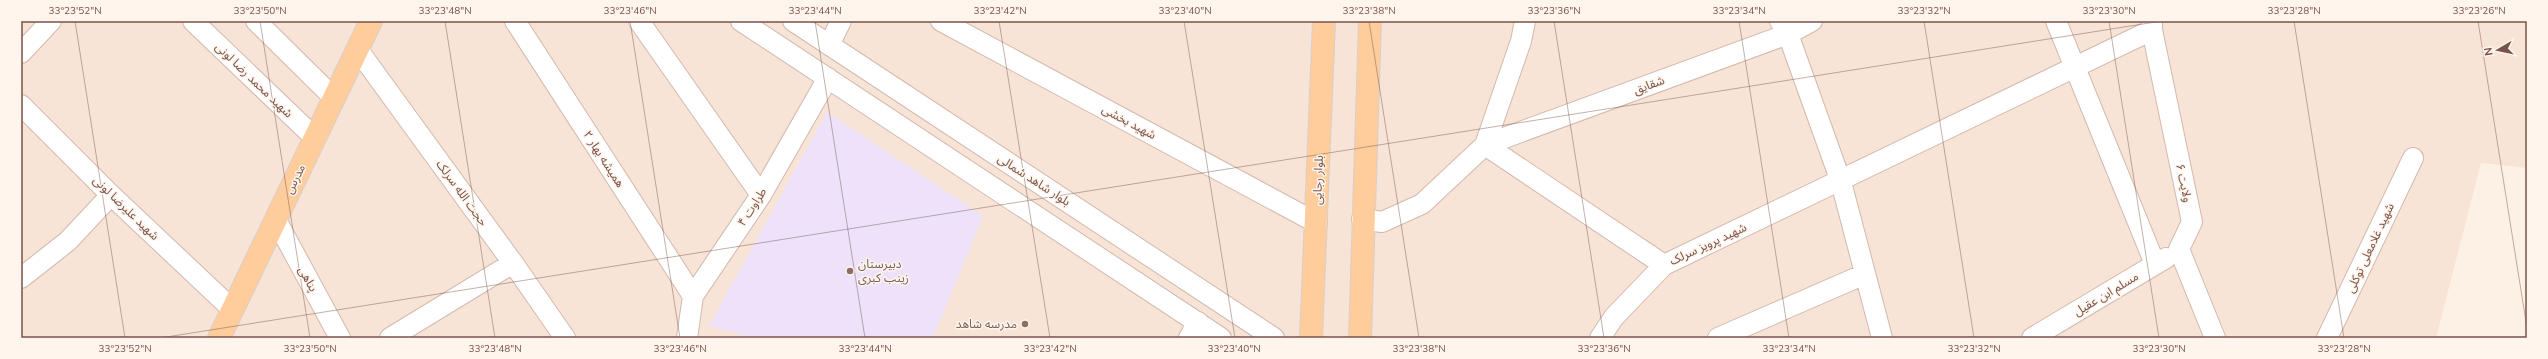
<svg xmlns="http://www.w3.org/2000/svg" width="2548" height="359" font-family="'Nunito Sans','Noto Sans Arabic',sans-serif">
<style>
.residential{fill:#f8e4d6}
.education{fill:#eee2fa}
.lines{fill:none;stroke-linecap:round;stroke-linejoin:round}
.minor-casing{stroke:#d2b9ad;stroke-width:22}
.major-casing{stroke:#d9cfcc;stroke-width:24}
.minor{stroke:#fff;stroke-width:20}
.major{stroke:#ffcc9b;stroke-width:22}
.ticks{fill:none;stroke:#785349;stroke-width:1;stroke-opacity:0.45}
.education-dot{fill:#8d6e63;stroke:#fff5ed;stroke-width:1.5}
.labels{text-anchor:middle;dominant-baseline:central;stroke-width:3;stroke-linejoin:round;paint-order:stroke}
.street-label{font-size:12px;fill:#785349;stroke:#fff5ed}
.education-label{font-size:12px;fill:#785e54;stroke:#fff5ed;text-anchor:start}
.neatline{fill:none;stroke:#785349;stroke-width:1.5}
.ticks-label{font-size:10px;text-anchor:middle;fill:#785349}
</style>
<rect width="100%" height="100%" fill="#fdf1e6"/>
<path class="residential" d="M21,21H2527V168L2481,163L2436,338H21Z"/>
<path class="education" d="M827,112L983,216L933,338H754L709,326Z"/>
<g class="lines">
<defs>
<path id="minor" d="M193,21L315,138
M256,21L334,98
M515,21L693,296
M639,21L761,195
M741,21L1221,338
M793,21L1274,338
M941,21L1317,223
M1780,21L1788,34L1841,182L1882,338
M2056,21L2155,264
M2152,21V30L2192,222L2179,249L2215,338
M829,45L841,21
M358,50L513,263L565,338
M21,53L51,21
M21,105L111,195L233,310
M1485,145L1788,34L1812,21
M1485,145L1664,265
M1362,219L1382,222L1422,204L1485,145L1521,41L1525,21
M276,220L340,338
M21,278L68,241L111,195
M390,338L513,263
M687,338L693,296L761,195L828,78
M1189,338L1198,322
M1600,338L1614,317L1664,265L2152,30
M1718,338L1865,274
M2032,338L2166,258
M2327,338L2413,158"/>
<path id="major" d="M219,338L371,21
M1311,338L1324,21
M1360,338L1370,21"/>
</defs>
<use href="#minor" class="minor-casing"/>
<use href="#major" class="major-casing"/>
<use href="#minor" class="minor"/>
<use href="#major" class="major"/>
</g>
<path class="ticks" d="M75,21L125,338M260,21L310,338M445,21L495,338M630,21L680,338M815,21L865,338M999,21L1050,338M1184,21L1235,338M1369,21L1419,338M1554,21L1604,338M1739,21L1789,338M1924,21L1974,338M2109,21L2159,338M2294,21L2344,338M2478,21L2527,328M160,338L2162,21"/>
<g class="education-dot">
<circle cx="850" cy="271" r="4"/>
<circle cx="1025" cy="324" r="4"/>
</g>
<g class="labels">
<g class="street-label">
<text transform="translate(254 80) rotate(44)">شهید محمد رضا لونی</text>
<text transform="translate(1649 85) rotate(-20)">شقایق</text>
<text transform="translate(1129 122) rotate(28)">شهید بخشی</text>
<text transform="translate(604 159) rotate(57)">همیشه بهار ۲</text>
<text transform="translate(295 179) rotate(-64)">مدرس</text>
<text transform="translate(1034 180) rotate(33)">بلوار شاهد شمالی</text>
<text transform="translate(1318 180) rotate(-88)">بلوار رجایی</text>
<text transform="translate(2184 183) rotate(78)">ولایت ۶</text>
<text transform="translate(462 193) rotate(54)">حجت الله سرلک</text>
<text transform="translate(752 207) rotate(-57)">طراوت ۴</text>
<text transform="translate(126 208) rotate(44)">شهید علیرضا لونی</text>
<text transform="translate(1708 244) rotate(-25)">شهید پرویز سرلک</text>
<text transform="translate(2370 248) rotate(-65)">شهید غلامعلی توکلی</text>
<text transform="translate(308 279) rotate(61)">پناهی</text>
<text transform="translate(2106 294) rotate(-31)">مسلم ابن عقیل</text>
</g>
<g class="education-label">
<text x="858" y="264">دبیرستان<tspan x="858" dy="14">زینب کبری</tspan></text>
<text x="1017" y="324" text-anchor="end">مدرسه شاهد</text>
</g>
</g>
<rect width="2548" height="359" fill="none" stroke="#fff5ed" stroke-width="44"/>
<g transform="translate(2498 50) rotate(261)" stroke="#fff5ed" stroke-width="3" paint-order="stroke">
<path d="M0-3L7 15L0 10L-7 15Z" fill="#785349"/>
<text y="-6" font-size="11" font-weight="bold" text-anchor="middle" fill="#785349">N</text>
</g>
<rect x="22" y="22" width="2504" height="315" class="neatline"/>
<g class="ticks-label">
<text x="75" y="14">33°23'52"N</text>
<text x="260" y="14">33°23'50"N</text>
<text x="445" y="14">33°23'48"N</text>
<text x="630" y="14">33°23'46"N</text>
<text x="815" y="14">33°23'44"N</text>
<text x="1000" y="14">33°23'42"N</text>
<text x="1185" y="14">33°23'40"N</text>
<text x="1369" y="14">33°23'38"N</text>
<text x="1554" y="14">33°23'36"N</text>
<text x="1739" y="14">33°23'34"N</text>
<text x="1924" y="14">33°23'32"N</text>
<text x="2109" y="14">33°23'30"N</text>
<text x="2294" y="14">33°23'28"N</text>
<text x="2479" y="14">33°23'26"N</text>
<text x="125" y="352">33°23'52"N</text>
<text x="310" y="352">33°23'50"N</text>
<text x="495" y="352">33°23'48"N</text>
<text x="680" y="352">33°23'46"N</text>
<text x="865" y="352">33°23'44"N</text>
<text x="1050" y="352">33°23'42"N</text>
<text x="1234" y="352">33°23'40"N</text>
<text x="1419" y="352">33°23'38"N</text>
<text x="1604" y="352">33°23'36"N</text>
<text x="1789" y="352">33°23'34"N</text>
<text x="1974" y="352">33°23'32"N</text>
<text x="2159" y="352">33°23'30"N</text>
<text x="2344" y="352">33°23'28"N</text>
</g>
</svg>
